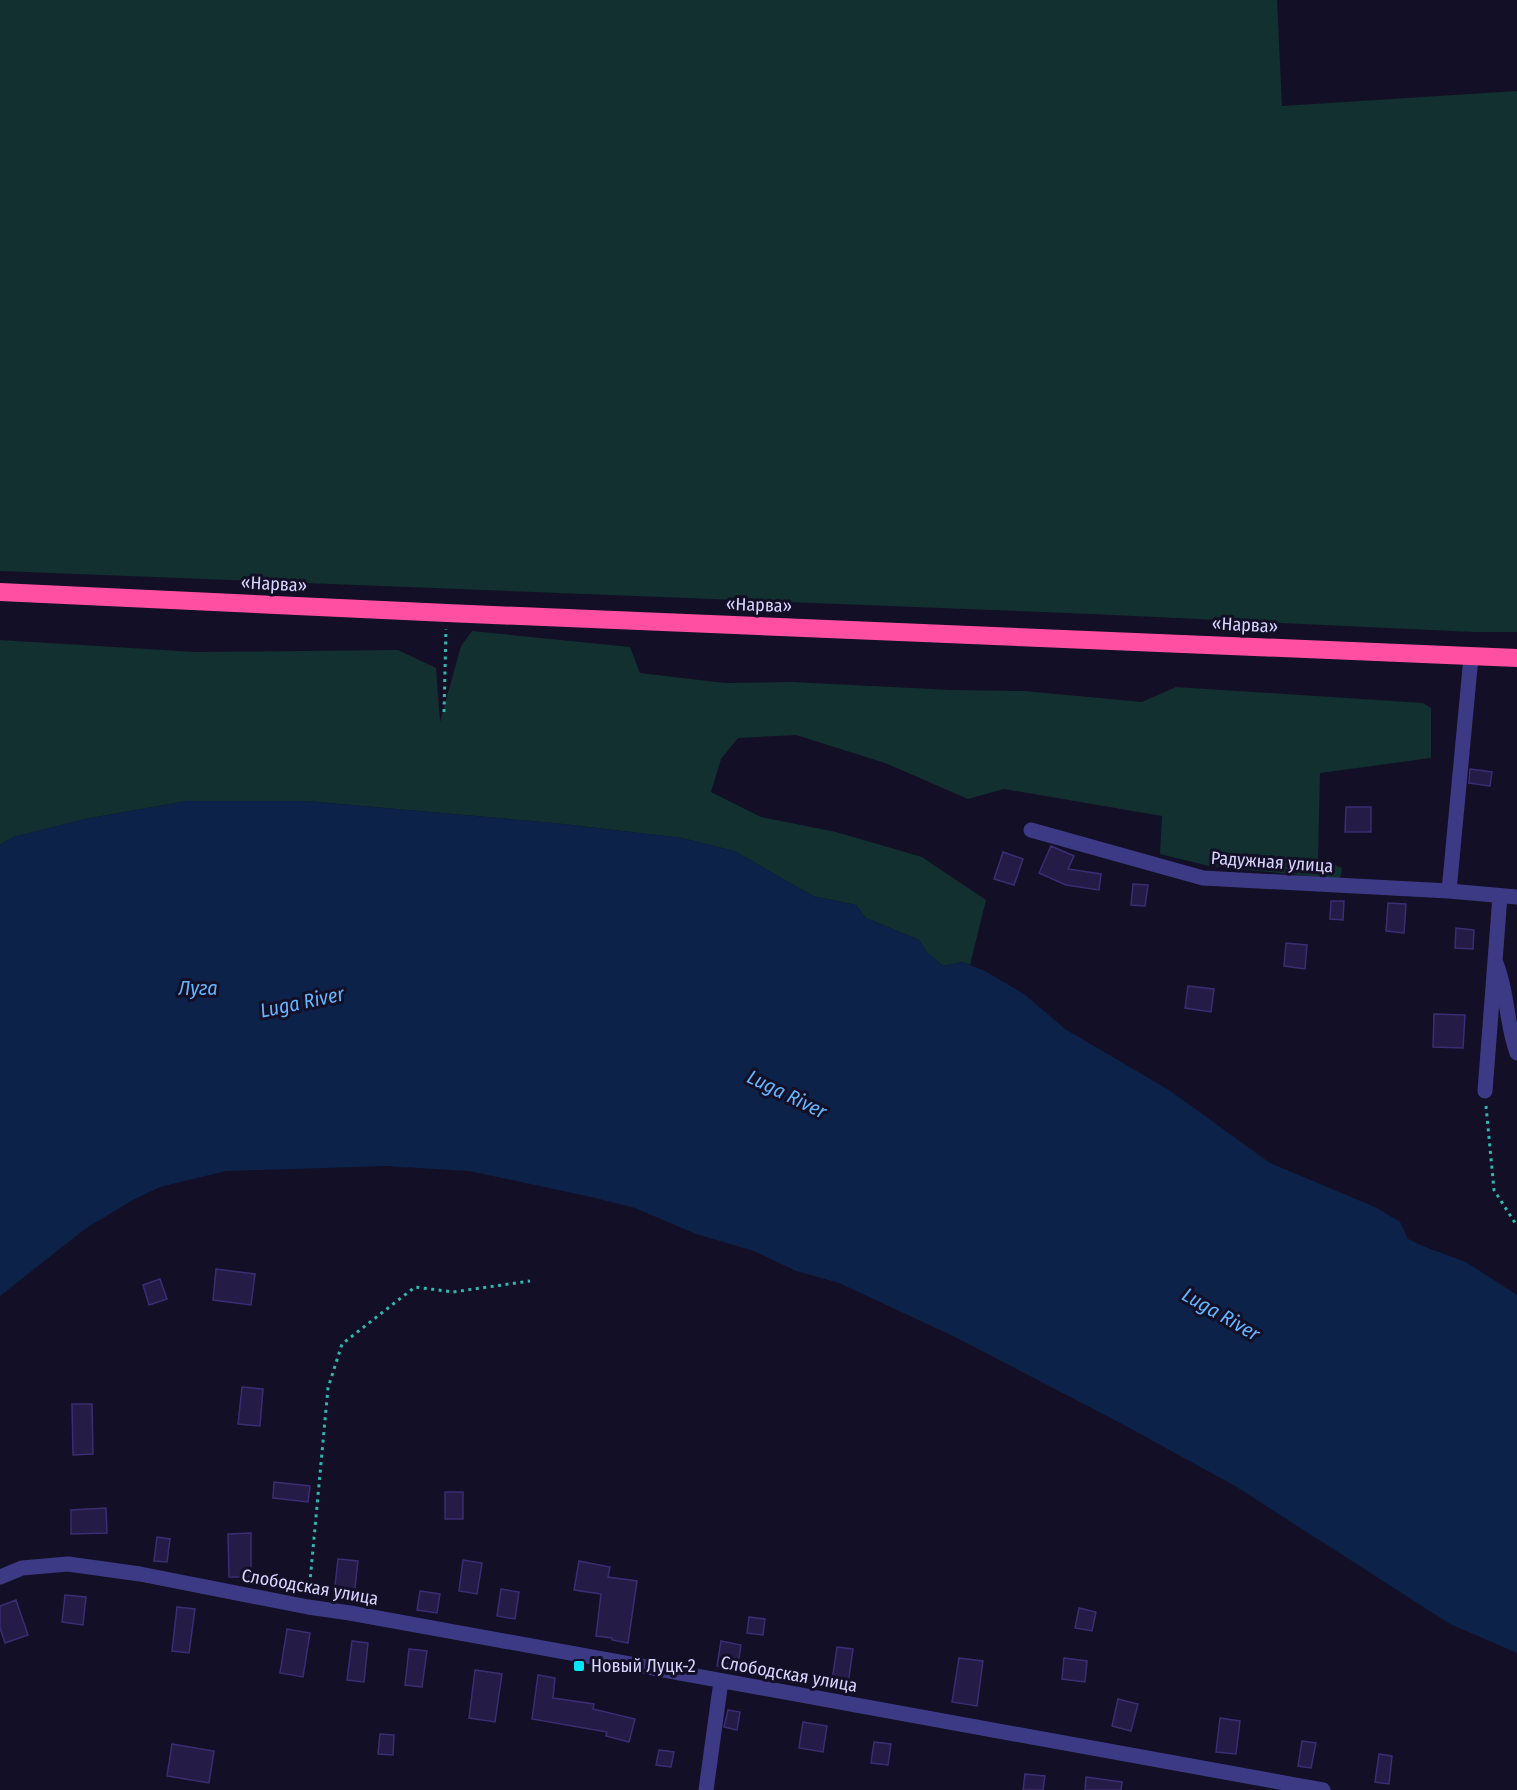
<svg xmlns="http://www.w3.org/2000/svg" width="1517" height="1790" font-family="'Fira Sans Condensed',sans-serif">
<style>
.green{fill:#12302f}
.water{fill:#0c2248}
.building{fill:#241b47;stroke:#3b2d73;stroke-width:1.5}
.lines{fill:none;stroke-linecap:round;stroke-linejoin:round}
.path{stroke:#2fb8b0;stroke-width:3;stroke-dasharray:3 4.5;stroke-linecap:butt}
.minor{stroke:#3d3a85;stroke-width:15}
.highway{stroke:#ff4fa3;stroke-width:18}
.poi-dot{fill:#00e5ff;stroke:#130f26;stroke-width:2}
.labels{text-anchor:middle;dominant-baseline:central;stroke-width:6;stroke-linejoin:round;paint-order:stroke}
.street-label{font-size:18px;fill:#d9d4ff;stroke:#130f26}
.poi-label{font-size:18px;fill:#d9d4ff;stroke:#130f26;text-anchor:start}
.water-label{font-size:20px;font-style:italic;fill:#62b6ff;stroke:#130f26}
</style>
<rect width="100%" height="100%" fill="#130f26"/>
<path class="green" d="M0,0H1277L1282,106L1517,91V632H1474L1091,614L0,571Z
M472,631L630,647L640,673L725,683L792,682L952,690L1024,691L1142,702L1176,687L1423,703L1431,708V758L1320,773L1318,858L1342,868L1340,879L1209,866L1160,854L1162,816L1004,789L968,799L885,763L796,735L738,738L721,759L711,792L761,817L836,832L922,857L986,900L970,965L962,962L943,966L927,953L919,940L866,918L856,905L813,896L734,851L682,838L554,823L306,801H187L85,819L13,837L0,845V640L195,652L398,650L436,668L440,722L461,646Z"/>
<path class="water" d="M187,801H306L554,823L682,838L734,851L813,896L856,905L866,918L919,940L928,953L943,966L962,962L985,971L1024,994L1065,1029L1169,1090L1270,1163L1375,1207L1400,1222L1408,1239L1425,1247L1466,1262L1517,1295V1653L1450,1624L1235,1486L1124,1425L955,1337L839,1283L796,1271L754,1251L696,1234L635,1208L591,1197L469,1171L386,1166L226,1171L160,1187L131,1201L85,1229L0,1296V845L13,837L85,819Z"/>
<path class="building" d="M1470,769L1492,772L1490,786L1469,783Z
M1346,807H1371V832H1345Z
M1051,846L1074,856L1068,869L1101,874L1099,890L1066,885L1039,873Z
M1003,852L1023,859L1014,885L994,879Z
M1133,884L1148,885L1145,906L1131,905Z
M1331,901H1344L1343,920L1330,919Z
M1388,903L1406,904L1404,933L1386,931Z
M1456,928L1474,930L1473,949L1455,948Z
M1286,943L1307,945L1305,969L1284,966Z
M1188,986L1214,989L1211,1012L1185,1008Z
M1434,1014L1465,1015L1463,1048L1433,1047Z
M216,1269L255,1274L251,1305L213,1300Z
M160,1279L167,1299L149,1305L143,1285Z
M242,1387L263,1389L260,1426L238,1424Z
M72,1404H92L93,1454L73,1455Z
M274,1482L310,1486L308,1502L273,1498Z
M445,1492H463V1519H445Z
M106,1508L107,1533L71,1534V1510Z
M251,1533V1577H229L228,1534Z
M157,1537L170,1539L167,1562L154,1561Z
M338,1559L358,1561L354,1597L334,1594Z
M463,1560L482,1563L477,1594L459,1591Z
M579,1561L610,1567L608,1577L637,1581L628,1643L612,1640V1638L596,1636L601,1594L574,1590Z
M501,1589L519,1592L515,1619L497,1616Z
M420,1591L440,1594L437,1613L417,1610Z
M65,1595L86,1597L83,1625L62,1622Z
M16,1600L28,1635L5,1643L0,1628V1606Z
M177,1607L195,1609L189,1653L172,1651Z
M1079,1608L1096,1612L1092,1631L1075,1628Z
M749,1617L765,1619L763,1635L747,1633Z
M287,1629L310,1633L303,1677L280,1673Z
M352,1641L368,1643L364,1682L347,1680Z
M721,1641L741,1645L737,1670L717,1666Z
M837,1647L853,1649L848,1684L832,1681Z
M409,1649L427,1651L422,1687L405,1685Z
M959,1658L983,1661L977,1706L952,1702Z
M1064,1658L1087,1661L1085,1682L1062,1679Z
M475,1670L502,1674L495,1722L469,1718Z
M538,1675L555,1678L553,1698L594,1704L593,1709L635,1719L629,1742L606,1736L607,1732L532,1719Z
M1118,1699L1138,1704L1131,1731L1112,1726Z
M728,1710L740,1712L737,1730L724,1727Z
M1220,1718L1240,1721L1236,1754L1216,1752Z
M803,1722L827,1726L823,1752L799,1748Z
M380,1734L394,1735L393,1755L378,1754Z
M1302,1741L1316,1743L1311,1768L1298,1766Z
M874,1742L891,1744L888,1765L871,1763Z
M172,1744L214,1751L209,1783L167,1776Z
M659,1750L674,1752L671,1767L656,1765Z
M1379,1754L1392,1756L1389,1784L1375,1782Z
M1025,1774L1045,1776L1043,1790H1023Z
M1086,1777L1122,1782L1121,1790H1085Z"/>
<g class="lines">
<path class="path" d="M444,712L446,629
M1486,1106L1494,1190L1517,1226
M309,1592L328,1388L342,1344L415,1287L453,1292L530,1281"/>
<path class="minor" d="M1031,830L1203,878L1449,891L1517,897
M1449,891L1471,657
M1496,963C1508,992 1506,1024 1517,1053
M1485,1091L1500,896
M0,1577L22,1568L68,1564L140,1574L308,1607L350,1613L1323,1790
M706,1790L721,1681"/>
<path class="highway" d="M0,592L447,613L1517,658"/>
</g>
<rect class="poi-dot" x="573" y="1660" width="12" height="12" rx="3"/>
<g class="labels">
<g class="street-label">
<text transform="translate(274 584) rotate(3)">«Нарва»</text>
<text transform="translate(759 605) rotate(2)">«Нарва»</text>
<text transform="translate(1245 625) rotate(3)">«Нарва»</text>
<text transform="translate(1272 862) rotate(4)">Радужная улица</text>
<text transform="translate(310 1587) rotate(10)">Слободская улица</text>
<text transform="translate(789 1674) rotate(10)">Слободская улица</text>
</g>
<g class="poi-label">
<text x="591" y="1666">Новый Луцк-2</text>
</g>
<g class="water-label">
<text x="198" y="988">Луга</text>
<text transform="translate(302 1002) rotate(-12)">Luga River</text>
<text transform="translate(787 1094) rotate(26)">Luga River</text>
<text transform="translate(1221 1314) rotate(30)">Luga River</text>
</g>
</g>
</svg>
